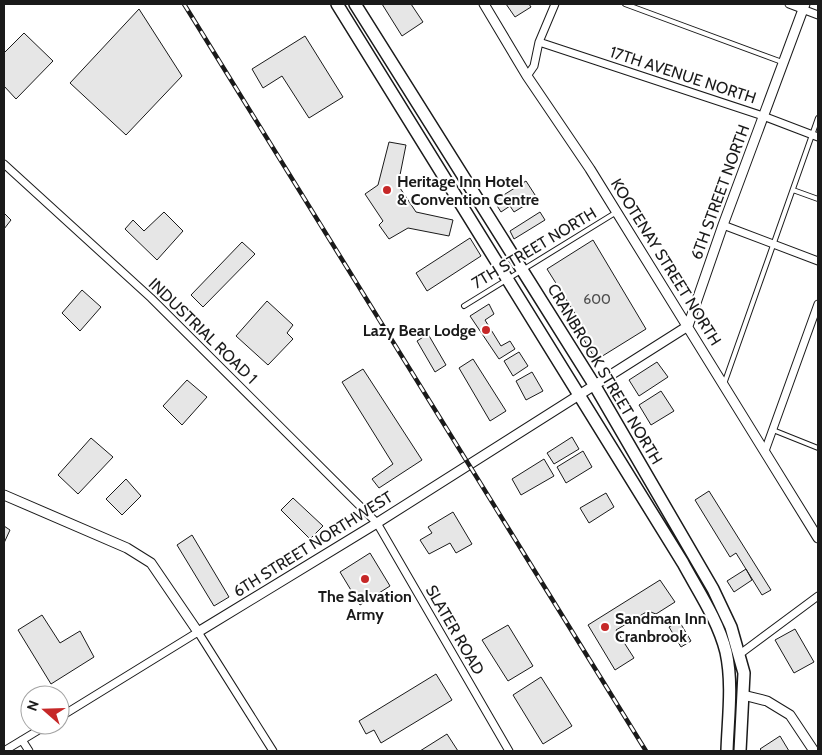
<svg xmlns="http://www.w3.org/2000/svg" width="822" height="755" font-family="Cabin,sans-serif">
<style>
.building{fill:#e6e6e6;stroke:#1a1a1a}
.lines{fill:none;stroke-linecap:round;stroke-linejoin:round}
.service-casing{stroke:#1a1a1a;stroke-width:6}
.minor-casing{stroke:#1a1a1a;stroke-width:9}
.tertiary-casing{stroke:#1a1a1a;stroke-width:11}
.trunk-casing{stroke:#1a1a1a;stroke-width:14}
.service{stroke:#fff;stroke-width:4}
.minor{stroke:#fff;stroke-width:7}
.tertiary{stroke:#fff;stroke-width:9}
.trunk{stroke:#fff;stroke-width:11}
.rail-casing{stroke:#1a1a1a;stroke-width:4.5}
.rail{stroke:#fff;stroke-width:2.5;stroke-dasharray:8;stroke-linecap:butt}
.poi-dot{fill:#c62828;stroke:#fff;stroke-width:2}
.labels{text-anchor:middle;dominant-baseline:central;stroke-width:4;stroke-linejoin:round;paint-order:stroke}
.number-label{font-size:14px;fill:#4d4d4d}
.street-label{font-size:16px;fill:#1a1a1a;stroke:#fff}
.poi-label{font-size:16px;font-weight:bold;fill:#1a1a1a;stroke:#fff;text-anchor:start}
</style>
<rect width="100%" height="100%" fill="#fff"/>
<path class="building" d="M382,4H411L423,22L402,36Z
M506,4H529L531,7L515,17Z
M139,9L182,76L126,135L70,83Z
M24,33L53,61L16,99L4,86V53Z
M305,36L343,97L309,118L282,76L263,88L252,69Z
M389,142L406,145L398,185L416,212L453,220L449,236L408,228L389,239L379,225L383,221L365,194L378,185Z
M526,181L537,198L514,212L510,206L501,212L494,201Z
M164,212L183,231L157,260L125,229L133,220L144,231Z
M540,212L545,220L514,239L510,231Z
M4,213L11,220L4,229Z
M470,238L481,256L427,291L416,273Z
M593,240L646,329L596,360L581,335L586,331L547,269Z
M242,242L255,254L203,307L191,295Z
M82,290L101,307L80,331L62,313Z
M267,301L293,325L287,333L293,339L268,365L236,336Z
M489,304L494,314L485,320L501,346L510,341L515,349L499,359L470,316Z
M428,334L446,365L435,372L417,341Z
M519,352L528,366L513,376L504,361Z
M473,359L506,411L490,421L459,368Z
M657,362L668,377L639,396L629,380Z
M363,369L422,460L379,488L372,479L393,464L342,382Z
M532,372L543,391L526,400L516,381Z
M187,380L207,397L182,425L163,406Z
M661,391L674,411L651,425L639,405Z
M572,437L579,449L554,464L547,453Z
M91,438L113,457L78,494L58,475Z
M583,451L592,467L566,483L557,467Z
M544,459L554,476L521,495L512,479Z
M126,479L141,496L122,515L106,499Z
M709,491L771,590L762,595L736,553L730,557L695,500Z
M606,493L614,507L589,523L580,508Z
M293,498L323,526L310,539L281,510Z
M453,512L472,544L456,553L450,543L429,554L420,540L432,533L428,527Z
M4,526L10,530L4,543Z
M192,535L229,597L214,606L177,545Z
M370,553L390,586L360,605L340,572Z
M746,569L752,580L734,592L727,581Z
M660,580L675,602L656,614L648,611L616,630L634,658L615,670L588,625Z
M42,615L60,643L80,631L94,657L51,684L18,630Z
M679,621L691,641L681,647L669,627Z
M508,625L533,666L508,681L482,640Z
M795,629L814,662L794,673L775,640Z
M436,674L452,700L381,743L374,730L366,734L359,721Z
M541,677L572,726L543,744L513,695Z
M447,734L458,751H420Z
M780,736L789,751H762L760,749Z"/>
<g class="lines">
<defs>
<path id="service" d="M625,4L782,62
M793,190L818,199
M464,306L615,213
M724,384L818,118
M773,430L818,448"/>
<path id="minor" d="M789,4L818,15
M539,42L763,116L818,137
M527,76L534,66L539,42L555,4
M4,164L151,298L377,523L509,751
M723,225L818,261
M765,451L818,304
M740,654L818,596
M60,717L198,632L273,751
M22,740L29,751
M4,751L47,725"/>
<path id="tertiary" d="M484,4L527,76L590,169L818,538
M4,495L127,548L151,563L198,632L377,523L688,326L723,225L805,4
M743,695L767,701L790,715L814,751"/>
<path id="trunk" d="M337,4L683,563C698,591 718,620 726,652C733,684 728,719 727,751
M355,4L595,386L713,589L731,627L744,673L740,751"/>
</defs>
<use href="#service" class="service-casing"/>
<use href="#minor" class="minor-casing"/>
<use href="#tertiary" class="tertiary-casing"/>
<use href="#trunk" class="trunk-casing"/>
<use href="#service" class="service"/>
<use href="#minor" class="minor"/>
<use href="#tertiary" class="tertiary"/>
<use href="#trunk" class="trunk"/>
<defs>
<path id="rail" d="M184,4L646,751"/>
</defs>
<use href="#rail" class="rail-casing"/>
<use href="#rail" class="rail"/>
</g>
<g class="poi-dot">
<circle cx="387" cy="190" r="5"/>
<circle cx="486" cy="330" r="5"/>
<circle cx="365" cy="579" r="5"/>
<circle cx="605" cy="627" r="5"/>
</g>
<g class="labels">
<g class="number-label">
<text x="597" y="299">600</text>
</g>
<g class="street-label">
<text transform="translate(683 75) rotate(18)">17TH AVENUE NORTH</text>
<text transform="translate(720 192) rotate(-70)">6TH STREET NORTH</text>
<text transform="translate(534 248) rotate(-31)">7TH STREET NORTH</text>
<text transform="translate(666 262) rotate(58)">KOOTENAY STREET NORTH</text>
<text transform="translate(203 331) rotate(44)">INDUSTRIAL ROAD 1</text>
<text transform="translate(605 374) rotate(59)">CRANBROOK STREET NORTH</text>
<text transform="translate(313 544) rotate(-32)">6TH STREET NORTHWEST</text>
<text transform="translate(455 630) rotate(60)">SLATER ROAD</text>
</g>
<g class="poi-label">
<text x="397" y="181">Heritage Inn Hotel<tspan x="397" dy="18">&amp; Convention Centre</tspan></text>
<text x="476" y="330" text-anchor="end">Lazy Bear Lodge</text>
<text x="365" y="596" text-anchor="middle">The Salvation<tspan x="365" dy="18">Army</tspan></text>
<text x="615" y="618">Sandman Inn<tspan x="615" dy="18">Cranbrook</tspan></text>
</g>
</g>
<rect width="822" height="755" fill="none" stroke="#1a1a1a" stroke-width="10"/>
<g transform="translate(45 710) rotate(290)"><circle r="24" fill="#ffffff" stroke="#a3a3a3"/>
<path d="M0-4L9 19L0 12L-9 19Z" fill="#c62828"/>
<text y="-8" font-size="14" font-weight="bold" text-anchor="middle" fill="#1a1a1a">N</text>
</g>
</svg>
